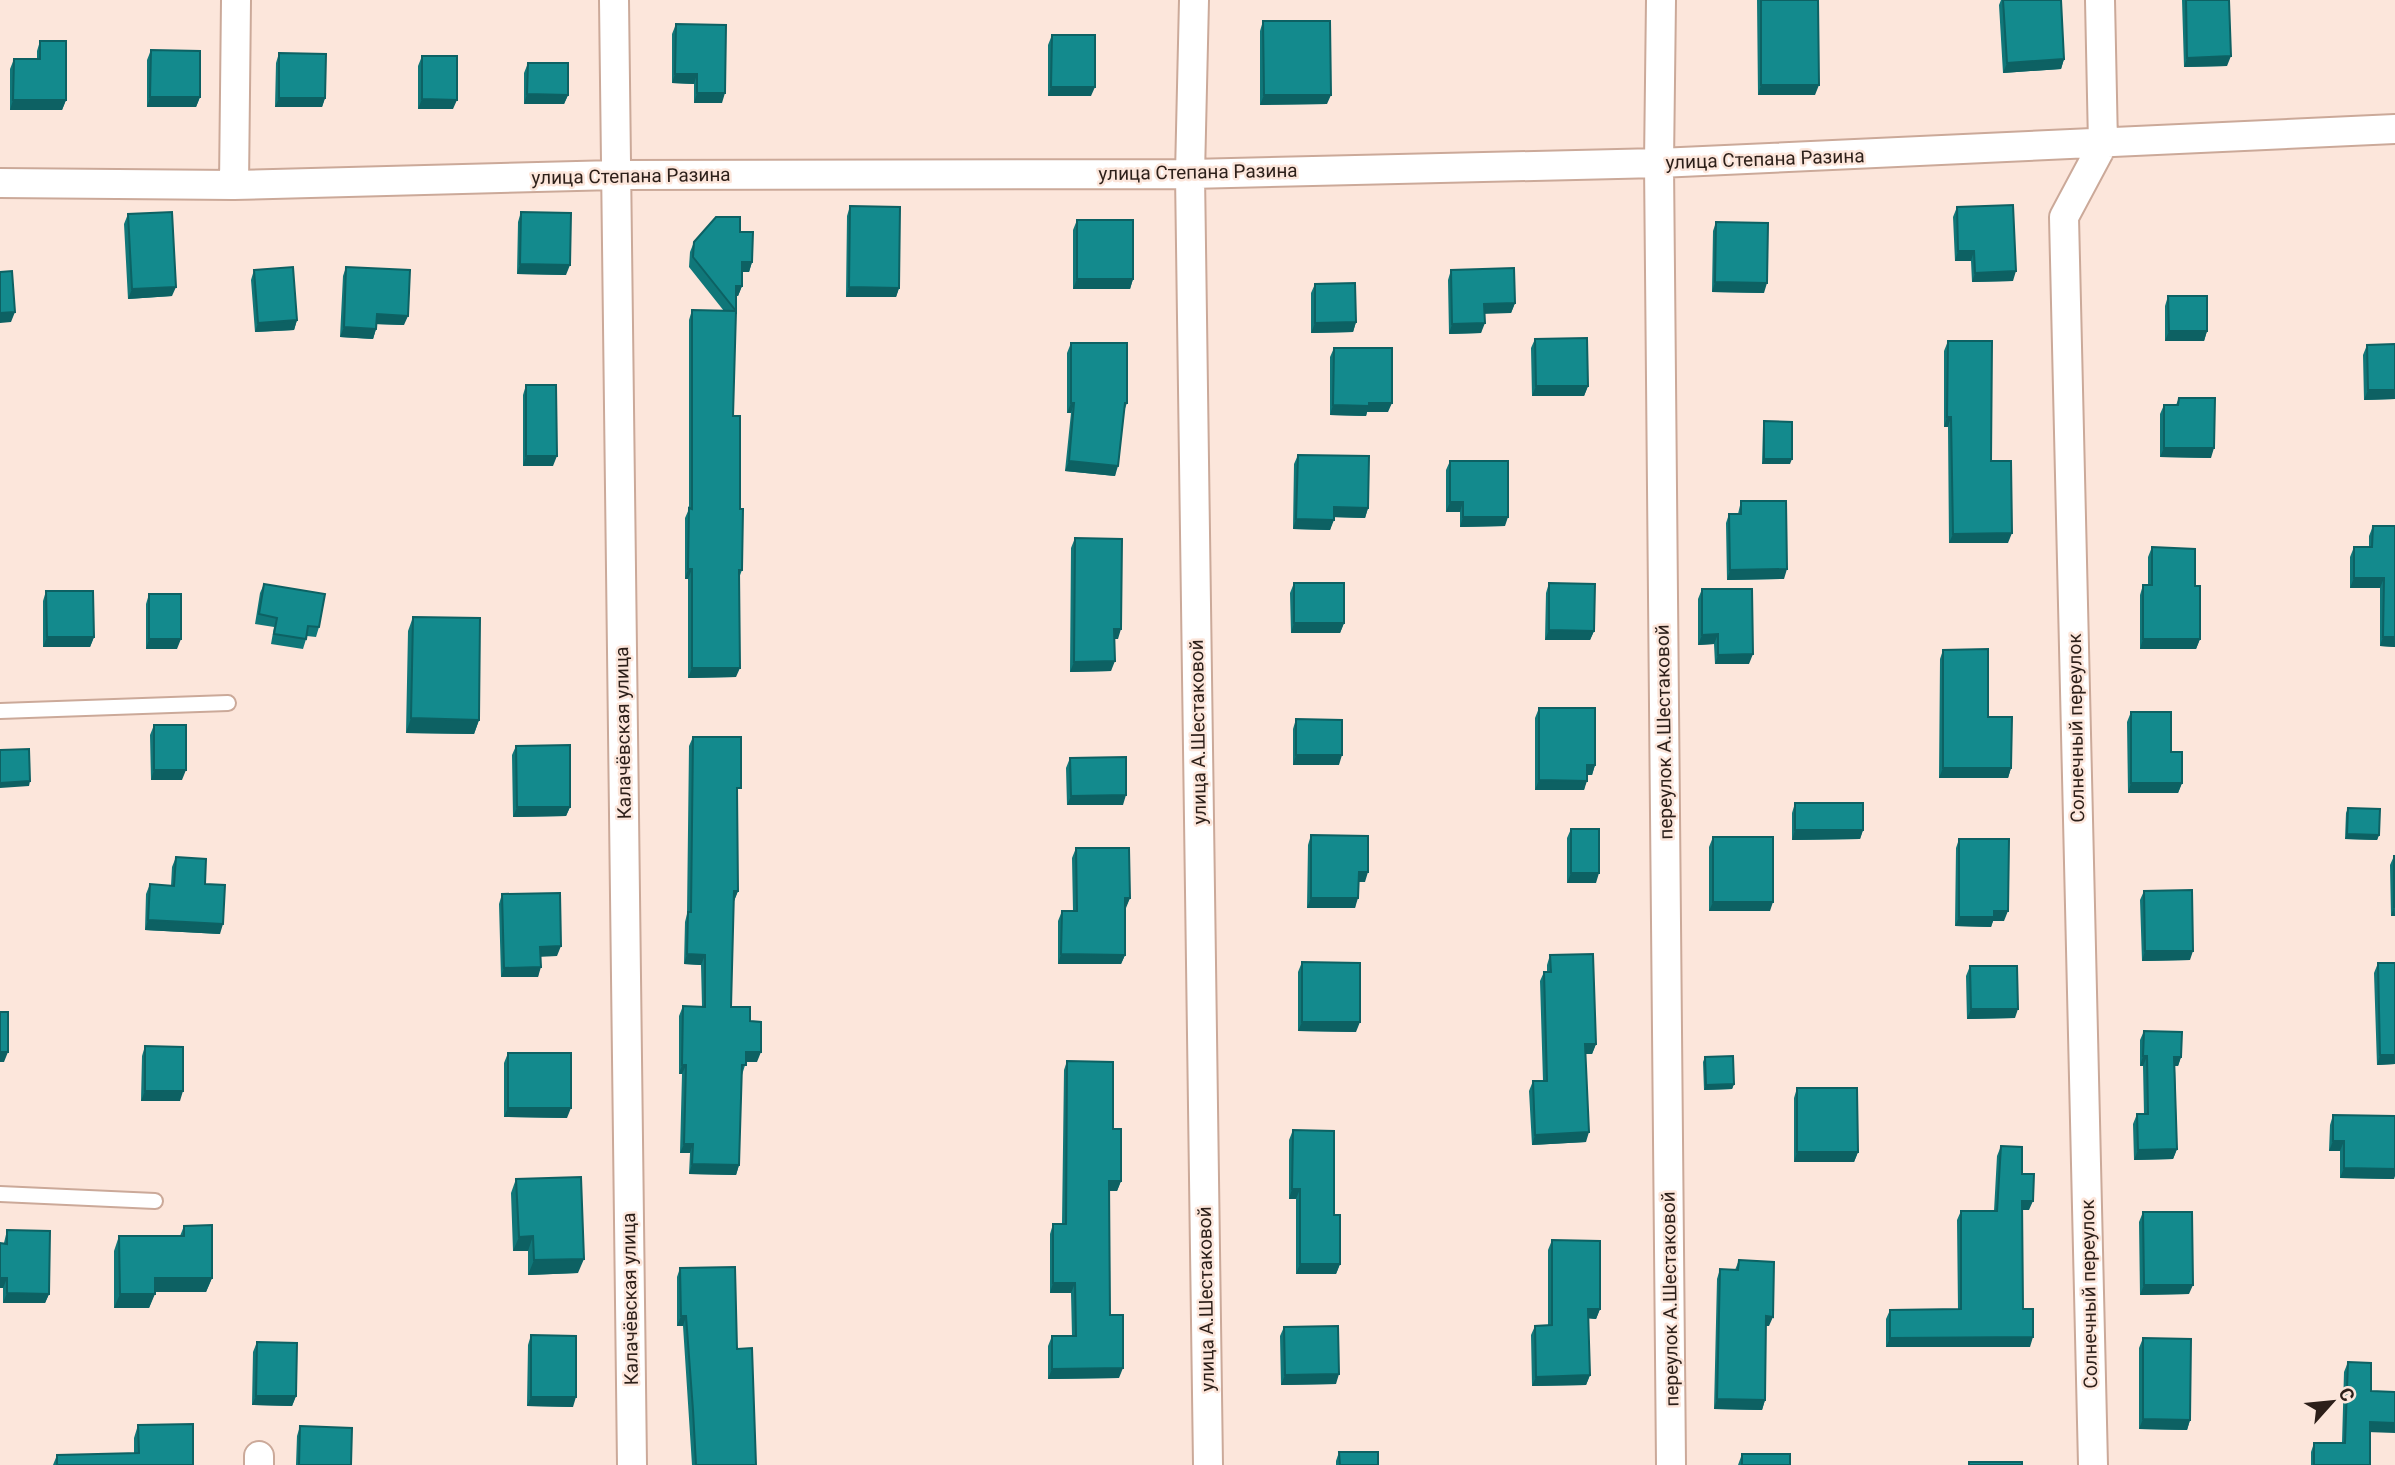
<svg xmlns="http://www.w3.org/2000/svg" width="2395" height="1465" font-family="Roboto,sans-serif">
<style>
.lines{fill:none;stroke-linecap:round;stroke-linejoin:round}
.service-casing{stroke:#cba999;stroke-width:18}
.minor-casing{stroke:#cba999;stroke-width:32}
.service{stroke:#fff;stroke-width:14}
.minor{stroke:#fff;stroke-width:28}
.wall{fill:#107779}
.shaded-wall{fill:#0d6163}
.building{fill:#138a8d;stroke:#0d6163;stroke-width:2}
.labels{text-anchor:middle;dominant-baseline:central;stroke-width:5;stroke-linejoin:round;paint-order:stroke}
.street-label{font-size:19px;fill:#2c1f19;stroke:#fce6db}
</style>
<rect width="100%" height="100%" fill="#fce6db"/>
<g class="lines">
<defs>
<path id="service" d="M0,711L228,703
M0,1194L155,1201"/>
<path id="minor" d="M614,0L632,1465
M1194,0L1190,174L1208,1465
M1661,0L1659,163L1671,1465
M0,183L234,185L616,175L1190,174L1659,163L2395,129
M234,185L236,0
M259,1456V1465
M2093,1465L2064,217L2103,144L2100,0"/>
</defs>
<use href="#service" class="service-casing"/>
<use href="#minor" class="minor-casing"/>
<use href="#service" class="service"/>
<use href="#minor" class="minor"/>
</g>
<path class="wall" d="M1757,0H1818L1815,95H1758Z
M2001,0H2061L2064,59L2061,69L2003,73L1999,5Z
M2182,0H2229L2227,66L2184,67Z
M1263,21L1327,104L1260,105V31Z
M676,24L722,103H694V84L672,83V34Z
M1052,35L1091,96H1048V45Z
M40,41L66,100L62,110H10V69L14,59H37V51Z
M151,50L200,97L196,107H147V60Z
M279,53L325,98L322,107H275L276,63Z
M422,56L453,109H418V66Z
M528,63L568,95L564,104H524V73Z
M850,206L899,288L896,297H846L847,216Z
M1957,207L2013,281L1972,282L1971,261H1955L1953,217Z
M521,212L566,275L517,274L518,222Z
M128,214L172,296L128,299L124,224Z
M1077,220L1133,279L1130,289H1073V230Z
M1716,222L1764,293L1712,292L1713,231Z
M740,232L752,262L749,272H742V286L738,296H736L733,416L740,509L742,570L739,578L736,677L688,678V579H685V518L689,509V320L692,310L724,311L689,267L690,252L694,242Z
M346,267L404,325L376,324V329L373,339L340,337L343,276Z
M254,270L297,320L294,330L255,332L251,280Z
M1451,270L1515,303L1511,313H1485L1481,333L1449,334L1448,280Z
M1315,284L1356,322L1353,332L1311,333V293Z
M2168,296L2207,331L2204,341H2165V306Z
M1535,339L1588,386L1584,396H1532L1531,348Z
M1948,341L1991,461L2008,543H1949L1948,427H1944V351Z
M1071,343L1127,403L1124,411L1115,476L1065,471L1071,413H1067V353Z
M2395,344V399L2364,400L2363,355L2367,345Z
M1334,348L1388,412H1367L1366,416L1330,415V357Z
M526,385L553,466H523V395Z
M2179,398L2211,458L2160,457V414L2164,405H2176Z
M1764,421L1790,464H1762L1763,426Z
M1298,455L1368,508L1365,518L1334,517L1330,530L1293,529L1294,464Z
M1450,461L1505,526L1460,527V512H1446V470Z
M1741,501L1784,579L1727,580L1726,523L1729,514H1738Z
M2373,526H2395V647L2380,646V588H2350V557L2354,547H2369V536Z
M1075,538L1118,639H1114L1111,671L1070,672L1071,548Z
M2152,547L2195,586L2200,639L2196,649H2140V595L2143,585H2148V557Z
M1294,583L1344,623L1340,633H1291L1290,593Z
M1549,583L1594,631L1590,640H1545L1546,593Z
M264,584L319,627L316,637L307,636L303,649L271,644L274,627L255,624L260,593Z
M1702,589L1749,664H1715L1714,644L1698,645V599Z
M46,591L94,637L90,647H43V601Z
M149,594L177,649H146V604Z
M413,617L479,720L474,734L406,733L408,631Z
M1943,650L1988,717L2011,768L2008,778H1939L1940,659Z
M1539,708L1595,765L1592,775H1587L1584,790H1535V718Z
M2131,712L2182,783L2178,793H2128L2127,722Z
M1296,719L1339,765H1293V729Z
M154,725L182,780H151L150,735Z
M693,737L737,798L738,891L734,901H733L731,1007L750,1021L757,1062H746L742,1075L739,1165L736,1175L689,1174L690,1153H680L682,1074H679V1016L683,1006H702L701,965L684,964L685,922L687,914L689,746Z
M516,746L570,807L566,816L513,817L512,755Z
M1070,758L1123,805H1067L1066,768Z
M1795,803L1863,830L1860,839L1792,840V813Z
M2348,808L2379,835L2377,840L2345,839L2346,813Z
M1571,829L1596,883H1567V838Z
M1311,835L1365,882H1359L1355,908H1307L1308,845Z
M1713,837L1770,911H1709V847Z
M1959,839L2004,921H1993L1991,927L1955,926L1956,848Z
M1076,848L1130,898L1125,908V955L1121,964H1058V921L1062,911H1073L1072,858Z
M2394,856H2395V916H2391L2390,865Z
M176,857L220,934L145,930L146,894L150,884L171,886L172,867Z
M2144,891L2190,960L2142,961L2140,900Z
M502,894L557,956H541L538,977H501L499,904Z
M1550,955L1596,1044L1592,1054H1585L1586,1142L1532,1145L1529,1091L1533,1081H1543L1540,981L1544,972H1547V965Z
M1302,962L1356,1032L1298,1031V972Z
M2378,963L2395,1064L2377,1065L2374,973Z
M1970,966L2015,1018L1967,1019L1966,976Z
M2144,1031L2181,1057L2178,1066H2175L2177,1149L2173,1159L2134,1160L2133,1124L2137,1114H2144L2143,1066H2140V1040Z
M145,1046L180,1101H141L142,1056Z
M508,1053L567,1118L504,1117V1063Z
M1705,1057L1734,1084L1732,1089L1704,1090L1703,1062Z
M1067,1061L1113,1129L1121,1181L1117,1191H1109L1110,1315L1119,1378L1048,1379V1346L1052,1336H1072L1071,1293H1050V1234L1053,1224H1062L1064,1070Z
M1797,1088L1858,1152L1854,1162H1794V1098Z
M2333,1115L2394,1179L2340,1178V1151H2329L2330,1125Z
M1293,1130L1334,1215L1340,1264L1336,1274H1296V1199H1289V1140Z
M2001,1146L2022,1174L2029,1210H2022L2023,1309L2030,1347H1886V1319L1890,1310L1958,1309L1957,1220L1961,1211H1994L1997,1156Z
M516,1179L578,1273L528,1275V1251H513L511,1193Z
M2143,1212L2189,1294L2140,1295L2139,1222Z
M184,1226L212,1278L206,1292H155L149,1308H114V1251L119,1236H180Z
M7,1230L49,1294L45,1303H3V1288H0V1243H4Z
M1552,1240L1600,1309L1596,1319L1588,1318L1590,1375L1586,1385L1532,1386L1531,1335L1535,1326L1548,1325V1250Z
M1739,1260L1769,1326H1766L1765,1400L1762,1410L1714,1409L1717,1279L1720,1269L1735,1270Z
M680,1268L737,1349L756,1465H692L683,1326H677V1277Z
M1284,1327L1336,1384L1281,1385L1280,1336Z
M531,1335L573,1407L527,1406L528,1345Z
M2143,1338L2190,1420L2187,1430L2139,1429V1348Z
M257,1342L296,1396L292,1406L252,1405L253,1352Z
M2348,1362L2370,1465H2311V1452L2314,1443H2342L2344,1372Z
M138,1425L193,1465H53L57,1455L134,1453V1438Z
M300,1426L351,1465H296L297,1436Z
M1339,1452L1378,1465H1336V1461Z
M1742,1454L1790,1465H1738Z"/>
<path class="shaded-wall" d="M2231,56L2227,66L2184,67L2187,58Z
M2064,59L2061,69L2003,73L2007,63Z
M675,74H697L694,84L672,83Z
M1761,85H1819L1815,95H1758Z
M1051,87H1095L1091,96H1048Z
M697,93H725L722,103H694Z
M527,94L568,95L564,104H524Z
M1264,95H1331L1327,104L1260,105Z
M150,97H200L196,107H147Z
M279,98H325L322,107H275Z
M422,99L457,100L453,109H418Z
M13,100H66L62,110H10Z
M1958,251H1974L1971,261H1955Z
M742,262H752L749,272H738Z
M520,264L570,265L566,275L517,274Z
M2016,271L2013,281L1972,282L1975,273Z
M1077,279H1133L1130,289H1073Z
M1715,282L1767,283L1764,293L1712,292Z
M736,286H742L738,296H733Z
M176,287L172,296L128,299L132,289Z
M849,287L899,288L896,297H846Z
M1515,303L1511,313L1481,314L1484,304Z
M15,312L11,322L0,323V313Z
M377,314L408,316L404,325L373,324Z
M297,320L294,330L255,332L258,323Z
M1356,322L1353,332L1311,333L1315,323Z
M1485,323L1481,333L1449,334L1452,324Z
M344,327L376,329L373,339L340,337Z
M2169,331H2207L2204,341H2165Z
M1536,386H1588L1584,396H1532Z
M2368,390H2395V399L2364,400Z
M1071,403H1074L1071,413H1067Z
M1369,403H1392L1388,412H1367L1366,416L1330,415L1333,405Z
M1947,417H1951L1948,427H1944Z
M2164,448H2214L2211,458L2160,457Z
M526,456H557L553,466H523Z
M1764,459H1792L1790,464H1762Z
M1069,461L1118,466L1115,476L1065,471Z
M1450,502H1463L1460,512H1446Z
M1334,507L1368,508L1365,518L1330,517Z
M1463,517H1508L1505,526L1460,527Z
M1296,519L1334,520L1330,530L1293,529Z
M2012,533L2008,543H1949L1953,534Z
M688,569H692L688,579H685Z
M1787,569L1784,579L1727,580L1730,570Z
M2354,578H2384L2380,588H2350Z
M1294,623H1344L1340,633H1291Z
M1114,629H1121L1118,639H1111Z
M1549,630L1594,631L1590,640H1545Z
M1718,634L1714,644L1698,645L1702,635Z
M47,637H94L90,647H43Z
M2383,637H2395V647L2380,646Z
M149,639H181L177,649H146Z
M2143,639H2200L2196,649H2140Z
M1753,654L1749,664H1715L1718,655Z
M1115,661L1111,671L1070,672L1074,662Z
M692,668H740L736,677L688,678Z
M411,718L479,720L474,734L406,733Z
M1296,755H1342L1339,765H1293Z
M1587,765H1595L1592,775H1584Z
M1943,768H2011L2008,778H1939Z
M154,770H186L182,780H151Z
M1539,780L1587,781L1584,790H1535Z
M30,781L29,786L0,788V783Z
M2131,783H2182L2178,793H2128Z
M1126,795L1123,805H1067L1071,796Z
M517,807H570L566,816L513,817Z
M1795,830H1863L1860,839L1792,840Z
M2347,834L2379,835L2377,840L2345,839Z
M1359,872H1368L1365,882H1355Z
M1571,873H1599L1596,883H1567Z
M734,891H738L734,901H730Z
M1125,898H1130L1126,908H1122Z
M1311,898H1358L1355,908H1307Z
M1713,902H1773L1770,911H1709Z
M2394,907L2395,916H2391Z
M1994,911H2008L2004,921H1993L1991,927L1955,926L1959,917Z
M148,920L223,924L220,934L145,930Z
M561,946L557,956L537,957L540,947Z
M2145,951H2193L2190,960L2142,961Z
M687,954L705,955L701,965L684,964Z
M1061,954L1125,955L1121,964H1058Z
M541,967L538,977H501L504,968Z
M1971,1009H2018L2015,1018L1967,1019Z
M1302,1022H1360L1356,1032L1298,1031Z
M1585,1044H1596L1592,1054H1581Z
M0,1052H8L4,1062H0Z
M746,1052H761L757,1062H742Z
M2380,1055H2395V1064L2377,1065Z
M2143,1056H2147L2143,1066H2140Z
M2174,1057H2181L2178,1066H2171Z
M682,1065H686L682,1074H679Z
M1734,1084L1732,1089L1704,1090L1706,1085Z
M145,1091H183L180,1101H141Z
M508,1108H571L567,1118L504,1117Z
M1589,1132L1586,1142L1532,1145L1535,1135Z
M2333,1141H2344L2340,1151H2329Z
M684,1144H693L690,1153H680Z
M2177,1149L2173,1159L2134,1160L2138,1150Z
M1797,1152H1858L1854,1162H1794Z
M692,1164L739,1165L736,1175L689,1174Z
M2344,1168L2395,1169V1176L2394,1179L2340,1178Z
M1109,1181H1121L1117,1191H1106Z
M1292,1189H1300L1296,1199H1289Z
M2022,1201H2033L2029,1210H2019Z
M533,1236L528,1251H513L519,1237Z
M584,1259L578,1273L528,1275L534,1260Z
M1300,1264H1340L1336,1274H1296Z
M0,1278H7L3,1288H0Z
M155,1278H212L206,1292H149Z
M1053,1283H1075L1071,1293H1050Z
M2144,1285H2193L2189,1294L2140,1295Z
M7,1293L49,1294L45,1303H3Z
M120,1294H155L149,1308H114Z
M1588,1309H1600L1596,1319L1584,1318Z
M681,1316H686L683,1326H677Z
M1766,1316L1773,1317L1769,1326H1763Z
M2033,1337L2030,1347H1886L1890,1338Z
M1123,1368L1119,1378L1048,1379L1052,1369Z
M1339,1374L1336,1384L1281,1385L1285,1375Z
M1590,1375L1586,1385L1532,1386L1536,1377Z
M256,1396H296L292,1406L252,1405Z
M531,1397H576L573,1407L527,1406Z
M1717,1399L1765,1400L1762,1410L1714,1409Z
M2143,1419L2190,1420L2187,1430L2139,1429Z
M2370,1422L2395,1423V1433L2367,1432Z"/>
<path class="building" d="M1761,0H1818L1819,85H1761Z
M2003,0H2061L2064,59L2007,63Z
M2186,0H2229L2231,56L2187,58Z
M1263,21H1330L1331,95H1264Z
M676,24L726,25L725,93H697V74H675Z
M1052,35H1095V87H1051Z
M40,41H66V100H13L14,59H40Z
M151,50L200,51V97H150Z
M279,53L326,54L325,98H279Z
M422,56H457V100L422,99Z
M528,63H568V95L527,94Z
M2013,205L2016,271L1975,273L1974,251H1958L1957,207Z
M850,206L900,207L899,288L849,287Z
M172,212L176,287L132,289L128,214Z
M521,212L571,213L570,265L520,264Z
M716,217H740V232H753L752,262H742V286H736V311L693,257L694,242Z
M1077,220H1133V279H1077Z
M1716,222L1768,223L1767,283L1715,282Z
M293,267L297,320L258,323L254,270Z
M346,267L410,270L408,316L377,314L376,329L344,327Z
M1514,268L1515,303L1484,304L1485,323L1452,324L1451,270Z
M12,271L15,312L0,313V272Z
M1355,283L1356,322L1315,323V284Z
M2168,296H2207V331H2169Z
M692,310L736,311L733,416H740V509H743L742,570H739L740,668H692V569H688L689,508L692,509Z
M1587,338L1588,386H1536L1535,339Z
M1948,341H1992L1991,461H2011L2012,533L1953,534L1951,417H1947Z
M1071,343H1127V403H1125L1118,466L1069,461L1074,403H1071Z
M2395,344V390H2368L2367,345Z
M1334,348H1392V403H1369V406L1333,405Z
M526,385H556L557,456H526Z
M2179,398H2215L2214,448H2164V405H2178Z
M1764,421L1792,422V459H1764Z
M1298,455L1369,456L1368,508L1334,507V520L1296,519Z
M1450,461H1508V517H1463V502H1450Z
M1741,501H1786L1787,569L1730,570L1729,514H1741Z
M2373,526H2395V637H2383L2384,578H2354V547H2372Z
M1075,538L1122,539L1121,629H1114L1115,661L1074,662Z
M2152,547L2195,549V586H2200V639H2143V585H2152Z
M1294,583H1344V623H1294Z
M1549,583L1595,584L1594,631L1549,630Z
M264,584L325,594L319,627L308,626L306,639L274,634L277,618L259,614Z
M1702,589H1752L1753,654L1718,655V634L1702,635Z
M46,591H93L94,637H47Z
M149,594H181V639H149Z
M413,617L480,618L479,720L411,718Z
M1988,649V717H2012L2011,768H1943V650Z
M1539,708H1595V765H1587V781L1539,780Z
M2131,712H2171V752H2182V783H2131Z
M1296,719L1342,720V755H1296Z
M154,725H186V770H154Z
M693,737H741V788H737L738,891H734L731,1007H750V1021L761,1022V1052H746V1065H742L739,1165L692,1164L693,1144H684L686,1065H682L683,1006L705,1007V955L687,954L688,912H691Z
M570,745V807H517L516,746Z
M29,749L30,781L0,783V750Z
M1126,757V795L1071,796L1070,758Z
M1795,803H1863V830H1795Z
M2348,808L2380,809L2379,835L2347,834Z
M1571,829H1599V873H1571Z
M1311,835L1368,836V872H1359L1358,898H1311Z
M1713,837H1773V902H1713Z
M1959,839H2009L2008,911H1994V917H1959Z
M1076,848H1129L1130,898H1125V955L1061,954L1062,911H1077Z
M2394,856H2395V907H2394Z
M176,857L206,859L205,884L225,885L223,924L148,920L150,884L174,886Z
M2192,890L2193,951H2145L2144,891Z
M560,893L561,946L540,947L541,967L504,968L502,894Z
M1593,954L1596,1044H1585L1589,1132L1535,1135L1533,1081H1547L1544,972H1551L1550,955Z
M1302,962L1360,963V1022H1302Z
M2378,963H2395V1055H2380Z
M1970,966H2017L2018,1009H1971Z
M0,1012H8V1052H0Z
M2144,1031L2182,1032L2181,1057H2174L2177,1149L2138,1150L2137,1114H2148L2147,1056H2143Z
M145,1046L183,1047V1091H145Z
M508,1053H571V1108H508Z
M1733,1056L1734,1084L1706,1085L1705,1057Z
M1067,1061L1113,1062V1129H1121V1181H1109L1110,1315H1123V1368L1052,1369V1336H1076L1075,1283H1053V1224H1066Z
M1797,1088H1857L1858,1152H1797Z
M2333,1115L2395,1116V1169L2344,1168V1141H2333Z
M1293,1130L1334,1131V1215H1340V1264H1300V1189H1292Z
M2001,1146L2022,1147V1174H2034L2033,1201H2022L2023,1309H2033V1337L1890,1338V1310L1961,1309V1211H1997Z
M581,1177L584,1259L534,1260L533,1236L519,1237L516,1179Z
M2143,1212H2192L2193,1285H2144Z
M212,1225V1278H155V1294H120L119,1236H184V1226Z
M7,1230L50,1231L49,1294L7,1293V1278H0V1243L7,1244Z
M1552,1240L1600,1241V1309H1588L1590,1375L1536,1377L1535,1326L1552,1325Z
M1739,1260L1774,1262L1773,1317L1766,1316L1765,1400L1717,1399L1720,1269L1738,1270Z
M735,1267L737,1349L752,1348L756,1465H696L693,1410L686,1316H681L680,1268Z
M1338,1326L1339,1374L1285,1375L1284,1327Z
M531,1335L576,1336V1397H531Z
M2143,1338L2191,1339L2190,1420L2143,1419Z
M257,1342L297,1343L296,1396H256Z
M2348,1362L2371,1363V1391L2395,1392V1423L2370,1422V1465H2314V1443H2345Z
M193,1424V1465H57V1455L139,1453L138,1425Z
M300,1426L352,1428L351,1465H299Z
M1339,1452H1378V1465H1340Z
M1742,1454H1790V1465H1742Z
M1969,1462H2022V1465H1969Z"/>
<g class="labels">
<g class="street-label">
<text transform="translate(1765 159) rotate(-2)">улица Степана Разина</text>
<text transform="translate(1198 172) rotate(-1)">улица Степана Разина</text>
<text transform="translate(631 176) rotate(-1)">улица Степана Разина</text>
<text transform="translate(2076 728) rotate(-91)">Солнечный переулок</text>
<text transform="translate(1198 732) rotate(-91)">улица А.Шестаковой</text>
<text transform="translate(1664 732) rotate(-91)">переулок А.Шестаковой</text>
<text transform="translate(623 733) rotate(-91)">Калачёвская улица</text>
<text transform="translate(2089 1294) rotate(-91)">Солнечный переулок</text>
<text transform="translate(630 1299) rotate(-91)">Калачёвская улица</text>
<text transform="translate(1206 1299) rotate(-91)">улица А.Шестаковой</text>
<text transform="translate(1670 1299) rotate(-91)">переулок А.Шестаковой</text>
</g>
</g>
<g transform="translate(2332 1402) rotate(63)" stroke="#fce6db" stroke-width="5" paint-order="stroke">
<path d="M0-5L12 26L0 18L-12 26Z" fill="#2c1f19"/>
<text y="-10" font-size="19" font-weight="bold" text-anchor="middle" fill="#2c1f19">С</text>
</g>
</svg>
